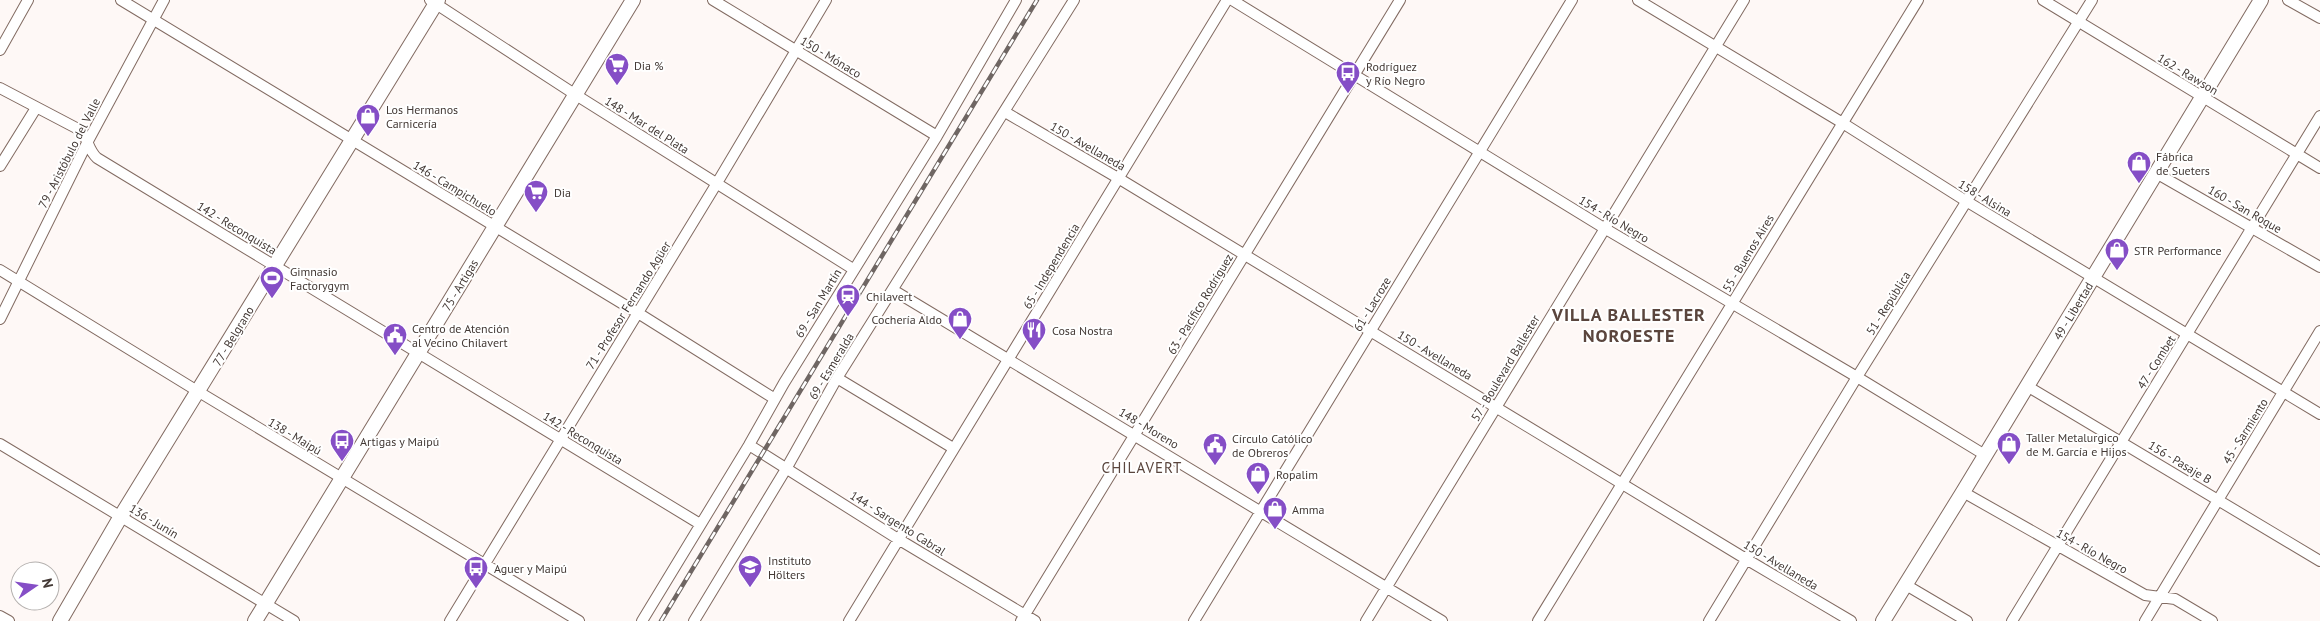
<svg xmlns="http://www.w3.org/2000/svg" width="2320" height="621" font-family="'PT Sans',sans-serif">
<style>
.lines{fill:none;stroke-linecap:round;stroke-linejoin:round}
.street-casing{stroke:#826b62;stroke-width:12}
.secondary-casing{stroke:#826b62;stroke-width:16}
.street{stroke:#fff;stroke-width:10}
.secondary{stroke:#fff;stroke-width:14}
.rail-casing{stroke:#6f6663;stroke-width:4.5}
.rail{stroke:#fff;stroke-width:2.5;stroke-dasharray:8;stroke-linecap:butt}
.labels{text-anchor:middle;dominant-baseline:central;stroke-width:4;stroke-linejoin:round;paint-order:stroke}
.street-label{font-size:12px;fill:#433935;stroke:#fff}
.poi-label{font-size:12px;fill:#433935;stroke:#fff;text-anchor:start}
.quarter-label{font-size:15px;letter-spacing:1px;fill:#5a453d;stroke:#fff}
.district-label{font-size:18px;font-weight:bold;letter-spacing:1px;fill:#5a453d;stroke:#fff}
</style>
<rect width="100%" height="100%" fill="#fef8f6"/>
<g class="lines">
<defs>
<path id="street" d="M121,0L638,313L775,399
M430,0L576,95L853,269
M713,0L937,136
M1232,0L1604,228L1857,377L1985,455
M1638,0L1841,122L1966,201L2320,414
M2043,0L2320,168
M2288,0L2320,18
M0,50L28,0
M0,88L80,130C88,138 88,150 97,158L700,524
M1005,112L1118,178L1746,559L1851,621
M0,166L36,108
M2156,173L2320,267
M0,270L199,392L579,621
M893,290L1442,621
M0,319L87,143L164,0
M837,378L953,448
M2027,386L2320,561
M0,444L294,621
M749,445L898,539L1035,621
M1963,492L2145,595L2175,599L2212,621
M1906,585L1967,621
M0,616L9,621
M450,621L717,183L826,0
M642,621L749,445L784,383L937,136L1016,0
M694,621L786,469L837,378L1074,0
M849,621L1227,0
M1021,621L1400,0
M1194,621L1572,0
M1366,621L1744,0
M1538,621L1918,0
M1709,621L1857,377L2092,0
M2012,621L2320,116
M2145,621L2320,331"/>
<path id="secondary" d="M60,621L121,516L438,0
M255,621L633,0
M1883,621L1963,492L2261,0"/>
</defs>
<use href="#street" class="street-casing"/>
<use href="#secondary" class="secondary-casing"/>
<use href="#street" class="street"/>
<use href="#secondary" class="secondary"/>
<defs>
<path id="rail" d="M661,621L1037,0"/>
</defs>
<use href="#rail" class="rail-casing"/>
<use href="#rail" class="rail"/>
</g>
<defs>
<symbol id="supermarket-pin" viewBox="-11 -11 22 30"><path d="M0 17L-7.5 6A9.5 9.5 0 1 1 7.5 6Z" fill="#854ec6" stroke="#fff"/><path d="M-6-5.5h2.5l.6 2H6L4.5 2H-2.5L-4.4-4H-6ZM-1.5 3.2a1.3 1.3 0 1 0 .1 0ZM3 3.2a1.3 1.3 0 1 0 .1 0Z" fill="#fff"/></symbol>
<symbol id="bus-pin" viewBox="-11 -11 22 30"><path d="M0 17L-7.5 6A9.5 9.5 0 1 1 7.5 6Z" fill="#854ec6" stroke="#fff"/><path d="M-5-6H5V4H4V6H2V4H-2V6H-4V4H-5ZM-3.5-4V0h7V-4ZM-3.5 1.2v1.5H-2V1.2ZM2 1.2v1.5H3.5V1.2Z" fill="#fff"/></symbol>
<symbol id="shop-pin" viewBox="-11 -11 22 30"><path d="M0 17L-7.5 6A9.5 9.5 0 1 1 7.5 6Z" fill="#854ec6" stroke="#fff"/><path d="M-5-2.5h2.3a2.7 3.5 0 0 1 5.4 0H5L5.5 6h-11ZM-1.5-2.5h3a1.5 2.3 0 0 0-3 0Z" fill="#fff"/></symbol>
<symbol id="stadium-pin" viewBox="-11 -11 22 30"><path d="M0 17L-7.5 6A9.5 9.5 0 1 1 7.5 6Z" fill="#854ec6" stroke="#fff"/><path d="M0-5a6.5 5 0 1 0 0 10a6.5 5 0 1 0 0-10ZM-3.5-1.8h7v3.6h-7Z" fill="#fff"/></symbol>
<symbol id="station-pin" viewBox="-11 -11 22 30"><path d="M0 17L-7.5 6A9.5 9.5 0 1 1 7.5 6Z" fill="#854ec6" stroke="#fff"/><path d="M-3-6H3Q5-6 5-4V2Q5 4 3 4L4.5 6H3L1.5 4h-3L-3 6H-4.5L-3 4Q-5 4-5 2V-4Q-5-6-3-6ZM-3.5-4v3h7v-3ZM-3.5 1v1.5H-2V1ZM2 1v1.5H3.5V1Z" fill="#fff"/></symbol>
<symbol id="restaurant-pin" viewBox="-11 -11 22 30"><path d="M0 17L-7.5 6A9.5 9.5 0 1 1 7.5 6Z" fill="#854ec6" stroke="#fff"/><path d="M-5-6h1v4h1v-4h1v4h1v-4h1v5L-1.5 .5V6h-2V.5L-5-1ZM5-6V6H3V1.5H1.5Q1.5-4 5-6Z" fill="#fff"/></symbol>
<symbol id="civic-pin" viewBox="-11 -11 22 30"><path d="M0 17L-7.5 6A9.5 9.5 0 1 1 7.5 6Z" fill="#854ec6" stroke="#fff"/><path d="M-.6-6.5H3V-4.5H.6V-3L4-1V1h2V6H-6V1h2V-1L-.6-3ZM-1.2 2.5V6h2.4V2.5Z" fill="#fff"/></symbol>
<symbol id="school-pin" viewBox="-11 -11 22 30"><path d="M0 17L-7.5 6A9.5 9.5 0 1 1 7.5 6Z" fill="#854ec6" stroke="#fff"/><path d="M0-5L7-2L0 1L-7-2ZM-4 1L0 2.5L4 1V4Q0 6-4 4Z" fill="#fff"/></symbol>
</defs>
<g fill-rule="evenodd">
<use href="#supermarket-pin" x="603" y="51" width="28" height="38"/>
<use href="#bus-pin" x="1334" y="59" width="28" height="38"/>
<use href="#shop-pin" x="354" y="102" width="28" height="38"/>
<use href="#shop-pin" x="2125" y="149" width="28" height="38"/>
<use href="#supermarket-pin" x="522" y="178" width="28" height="38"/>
<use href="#shop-pin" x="2103" y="236" width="28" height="38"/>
<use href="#stadium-pin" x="258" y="264" width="28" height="38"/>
<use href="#station-pin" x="834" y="282" width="28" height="38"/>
<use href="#shop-pin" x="946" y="305" width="28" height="38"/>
<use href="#restaurant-pin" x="1020" y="316" width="28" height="38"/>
<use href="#civic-pin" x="381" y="321" width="28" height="38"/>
<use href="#bus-pin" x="328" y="427" width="28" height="38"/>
<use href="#shop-pin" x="1995" y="430" width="28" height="38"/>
<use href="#civic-pin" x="1201" y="431" width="28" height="38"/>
<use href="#shop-pin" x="1244" y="460" width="28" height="38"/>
<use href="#shop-pin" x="1261" y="495" width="28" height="38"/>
<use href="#school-pin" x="736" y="553" width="28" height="38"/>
<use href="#bus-pin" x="462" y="554" width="28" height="38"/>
</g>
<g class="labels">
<g class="street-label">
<text transform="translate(831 57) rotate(31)">150 - Mónaco</text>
<text transform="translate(2188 74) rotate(31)">162 - Rawson</text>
<text transform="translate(647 125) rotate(32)">148 - Mar del Plata</text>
<text transform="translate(1088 146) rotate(30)">150 - Avellaneda</text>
<text transform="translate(69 153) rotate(-63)">79 - Aristóbulo del Valle</text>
<text transform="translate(455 188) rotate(31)">146 - Campichuelo</text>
<text transform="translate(1985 198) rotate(31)">158 - Alsina</text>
<text transform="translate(2245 209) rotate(30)">160 - San Roque</text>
<text transform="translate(1614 219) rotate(31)">154 - Río Negro</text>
<text transform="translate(237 228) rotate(31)">142 - Reconquista</text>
<text transform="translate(1748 253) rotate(-59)">55 - Buenos Aires</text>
<text transform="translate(1051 266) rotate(-59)">65 - Independencia</text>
<text transform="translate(460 285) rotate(-59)">75 - Artigas</text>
<text transform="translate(818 303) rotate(-59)">69 - San Martín</text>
<text transform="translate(1888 303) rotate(-58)">51 - República</text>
<text transform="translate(1200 304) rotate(-59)">63 - Pacífico Rodríguez</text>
<text transform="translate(1372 304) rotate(-59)">61 - Lacroze</text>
<text transform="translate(628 305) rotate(-58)">71 - Profesor Fernando Agüer</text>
<text transform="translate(2073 311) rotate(-59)">49 - Libertad</text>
<text transform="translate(233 336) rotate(-59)">77 - Belgrano</text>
<text transform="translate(1435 355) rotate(31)">150 - Avellaneda</text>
<text transform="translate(2156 362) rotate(-58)">47 - Combet</text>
<text transform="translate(831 366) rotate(-59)">69 - Esmeralda</text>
<text transform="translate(1505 368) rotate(-59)">57 - Boulevard Ballester</text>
<text transform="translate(1149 428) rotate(31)">148 - Moreno</text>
<text transform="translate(2245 431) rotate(-58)">45 - Sarmiento</text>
<text transform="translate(295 436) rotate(31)">138 - Maipú</text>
<text transform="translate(583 438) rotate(31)">142 - Reconquista</text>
<text transform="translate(2180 462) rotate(31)">156 - Pasaje B</text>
<text transform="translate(154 521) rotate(31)">136 - Junín</text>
<text transform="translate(898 523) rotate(32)">144 - Sargento Cabral</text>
<text transform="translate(2092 551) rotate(29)">154 - Río Negro</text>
<text transform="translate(1781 565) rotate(31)">150 - Avellaneda</text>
</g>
<g class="poi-label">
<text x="634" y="65">Dia %</text>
<text x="1366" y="66">Rodríguez<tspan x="1366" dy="14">y Río Negro</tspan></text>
<text x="386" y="109">Los Hermanos<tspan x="386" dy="14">Carnicería</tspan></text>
<text x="2156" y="156">Fábrica<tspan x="2156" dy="14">de Sueters</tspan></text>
<text x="554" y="192">Dia</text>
<text x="2134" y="250">STR Performance</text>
<text x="290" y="271">Gimnasio<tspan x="290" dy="14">Factorygym</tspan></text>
<text x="866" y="296">Chilavert</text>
<text x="942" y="319" text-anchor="end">Cochería Aldo</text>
<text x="412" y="328">Centro de Atención<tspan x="412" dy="14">al Vecino Chilavert</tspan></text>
<text x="1052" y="330">Cosa Nostra</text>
<text x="2026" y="437">Taller Metalurgico<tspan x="2026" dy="14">de M. García e Hijos</tspan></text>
<text x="1232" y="438">Círculo Católico<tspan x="1232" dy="14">de Obreros</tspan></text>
<text x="360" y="441">Artigas y Maipú</text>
<text x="1276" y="474">Ropalim</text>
<text x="1292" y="509">Amma</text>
<text x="768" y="560">Instituto<tspan x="768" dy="14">Hölters</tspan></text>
<text x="494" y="568">Aguer y Maipú</text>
</g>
<g class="quarter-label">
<text x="1142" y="467">CHILAVERT</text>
</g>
<g class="district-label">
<text x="1629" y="314">VILLA BALLESTER<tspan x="1629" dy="21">NOROESTE</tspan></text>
</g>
</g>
<g transform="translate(35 586) rotate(77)"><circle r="24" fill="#ffffff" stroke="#b4b0ae"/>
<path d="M0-4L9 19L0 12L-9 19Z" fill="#854ec6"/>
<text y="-8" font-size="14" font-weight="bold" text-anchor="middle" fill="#433935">N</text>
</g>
</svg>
